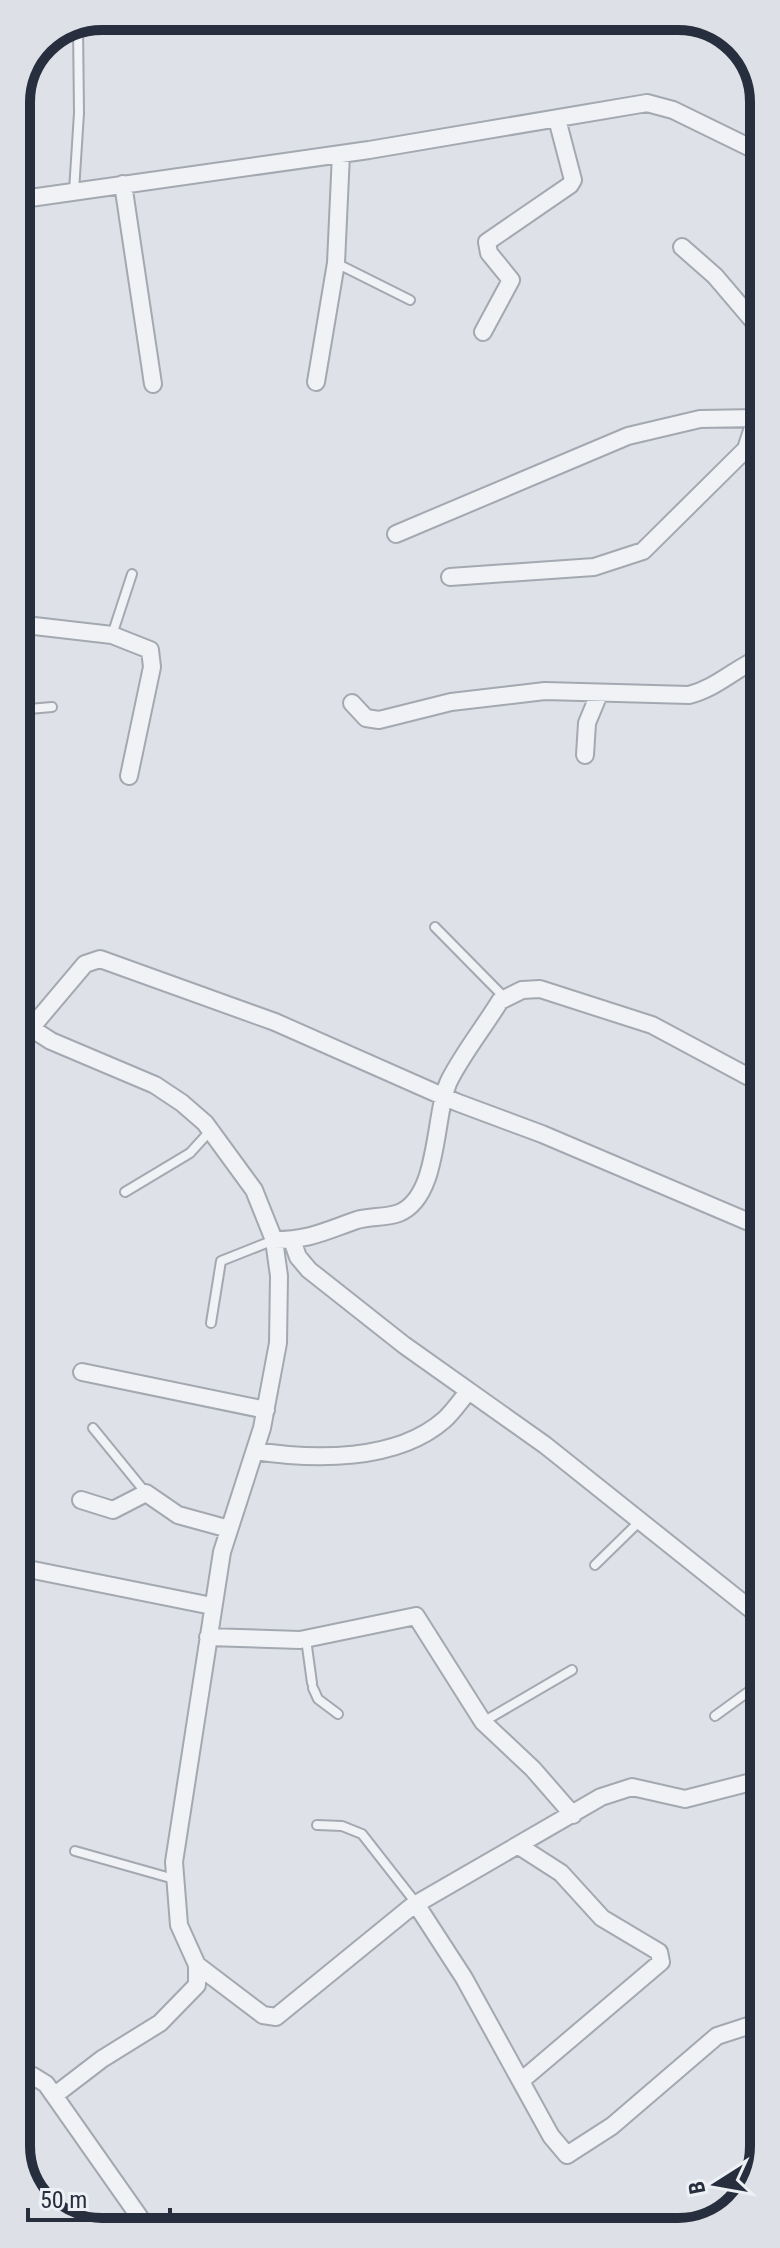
<svg xmlns="http://www.w3.org/2000/svg" width="780" height="2248" font-family="'Roboto Condensed',sans-serif">
<style>
.lines{fill:none;stroke-linecap:round;stroke-linejoin:round}
.lane-casing{stroke:#a3a8b1;stroke-width:12}
.street-casing{stroke:#a3a8b1;stroke-width:20}
.lane{stroke:#f0f2f6;stroke-width:8}
.street{stroke:#f0f2f6;stroke-width:16}
.rim{fill:none;stroke:#272e3e;stroke-width:10}
</style>
<rect width="100%" height="100%" fill="#dee1e7"/>
<g class="lines">
<defs>
<path id="lane" d="M74,191L79,113L78,26
M336,263L410,300
M112,635L132,574
M17,710L52,707
M435,927L504,997
M125,1192L190,1153L210,1131
M211,1323L221,1261L274,1240
M93,1428L146,1493
M595,1565L639,1522
M306,1639L312,1683
M313,1688L318,1699L338,1714
M715,1716L763,1681
M483,1722L572,1670
M317,1825L342,1826L362,1834L416,1903
M75,1851L174,1879"/>
<path id="street" d="M123,184L153,384
M16,200L369,150L647,103L673,110L761,153
M682,247L715,276L761,330
M483,332L511,280L489,253L487,242L570,185L573,180L557,119
M316,382L336,263L341,154
M396,534L628,436L700,419L757,418
M450,577L594,567L643,551L746,449L761,403
M17,624L112,635L150,650L152,667L129,776
M352,703L366,718L379,720L451,702L545,691L689,695C717,688 735,668 762,657
M585,755L587,723L599,694
M17,1019L51,1041L155,1085L182,1103L205,1123L254,1190L274,1240L279,1276L278,1343L262,1428L222,1552L174,1862L179,1925L197,1965V1985L160,2023L102,2059L55,2095
M31,1028L85,964L100,959L275,1022L456,1102L542,1134L763,1228
M274,1240C310,1240 325,1231 357,1220C370,1216 386,1218 399,1213C441,1196 433,1111 450,1079C464,1052 484,1027 500,1001L522,990L540,989L652,1025L762,1084
M292,1240L298,1257L309,1270L404,1345L545,1445L763,1619
M82,1372L266,1410
M255,1451C313,1460 396,1462 444,1420C453,1412 460,1401 468,1392
M81,1500L113,1510L146,1493L178,1515L229,1529
M18,1567L212,1606
M208,1637L300,1640L416,1616L483,1722L533,1769L573,1815
M519,1846L561,1873L602,1918L659,1952L661,1962L521,2081
M416,1904L464,1978L551,2136L567,2155L612,2126L717,2036L760,2022L764,2012
M197,1965L263,2015L276,2017L411,1907L601,1797L632,1787L685,1799L763,1779
M19,1966L23,1963
M19,2078L33,2076L46,2084L150,2232"/>
</defs>
<use href="#lane" class="lane-casing"/>
<use href="#street" class="street-casing"/>
<use href="#lane" class="lane"/>
<use href="#street" class="street"/>
</g>
<path d="M0 0H780V2248H0ZM102 30H678A72 72 0 0 1 750 102V2146A72 72 0 0 1 678 2218H102A72 72 0 0 1 30 2146V102A72 72 0 0 1 102 30Z" fill="#dde0e6" fill-rule="evenodd"/>
<path class="rim" d="M102 30H678A72 72 0 0 1 750 102V2146A72 72 0 0 1 678 2218H102A72 72 0 0 1 30 2146V102A72 72 0 0 1 102 30Z"/>
<g transform="translate(716 2184) rotate(259)" stroke="#edf0f5" stroke-width="6" paint-order="stroke">
<path d="M0-6L14 30L0 20L-14 30Z" fill="#272e3e"/>
<text y="-12" font-size="22" font-weight="bold" text-anchor="middle" fill="#272e3e">B</text>
</g>
<path d="M28 2208v12h142v-12" fill="none" stroke="#272e3e" stroke-width="4"/>
<text x="40" y="2208" font-size="24" fill="#272e3e" stroke="#edf0f5" stroke-width="6" paint-order="stroke">50 m</text>
</svg>
